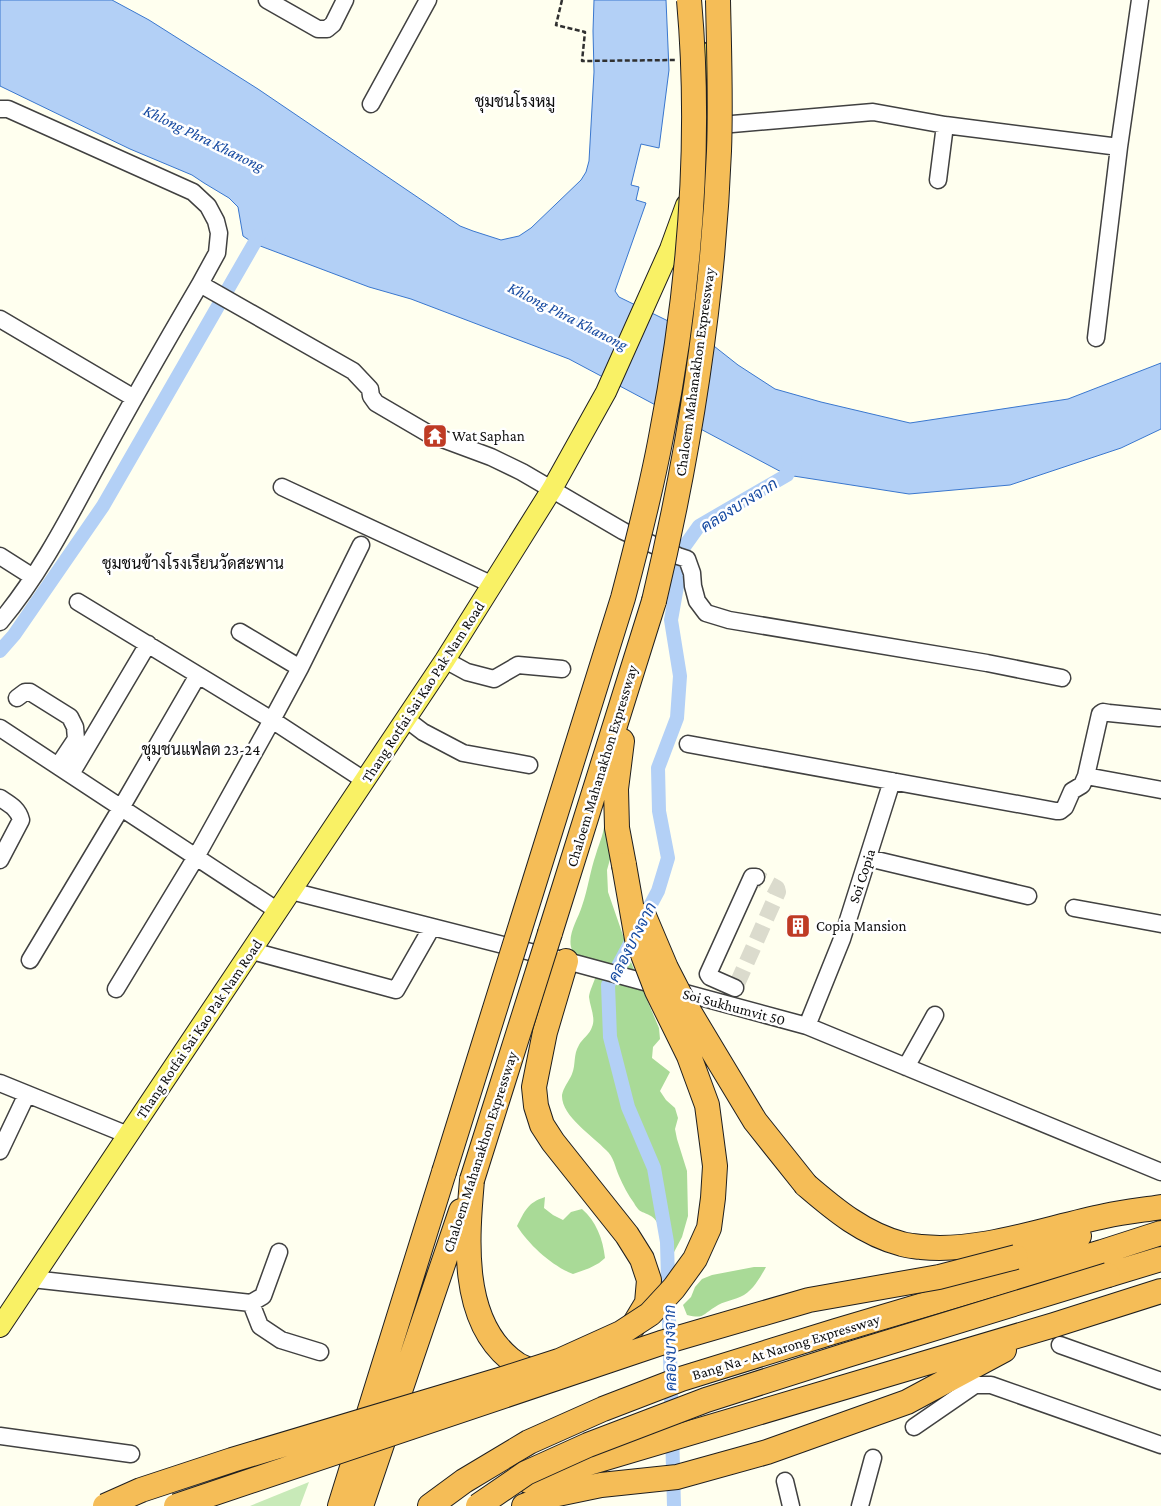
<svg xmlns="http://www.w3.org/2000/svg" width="1161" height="1506" font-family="'Crimson Pro',Sarabun,serif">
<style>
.green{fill:#c8eab8}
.forest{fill:#a9da97}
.water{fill:#b3d0f6;stroke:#3a77ce}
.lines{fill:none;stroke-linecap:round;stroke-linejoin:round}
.canal{stroke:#b3d0f6;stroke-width:14}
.minor-tunnel{stroke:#dbdbcd;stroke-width:16;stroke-dasharray:16 8;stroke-linecap:butt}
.minor-casing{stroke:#414141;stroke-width:19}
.major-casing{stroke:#1f1f1f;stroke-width:22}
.highway-casing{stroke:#1f1f1f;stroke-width:26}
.path{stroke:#303030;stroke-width:2.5;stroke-dasharray:5 2.5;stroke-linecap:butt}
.minor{stroke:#fff;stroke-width:16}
.major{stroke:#f9f165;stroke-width:20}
.highway{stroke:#f5bd57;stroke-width:24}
.highway-bridge-casing{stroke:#1f1f1f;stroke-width:26;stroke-linecap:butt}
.highway-bridge{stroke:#f5bd57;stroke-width:24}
.labels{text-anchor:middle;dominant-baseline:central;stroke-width:5;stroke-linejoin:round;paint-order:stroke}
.street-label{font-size:15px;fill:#0e0e0e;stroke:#fff}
.poi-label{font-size:15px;fill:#0e0e0e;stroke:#fff;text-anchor:start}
.neighbourhood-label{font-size:16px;fill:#0e0e0e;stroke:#fff}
.water-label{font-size:16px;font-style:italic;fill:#164aa1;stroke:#fff}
</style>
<rect width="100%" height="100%" fill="#ffffef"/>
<path class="green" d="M309,1482L300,1506H250Z"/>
<path class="forest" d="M611,805L616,838L607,870L608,892L626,944L628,955L659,1028L660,1039L653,1047L652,1058L670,1072L660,1091L666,1100L675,1108L678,1118L675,1129L677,1139L687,1171L688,1216L682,1237L672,1256C668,1246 660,1221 651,1216C643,1211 640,1214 634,1203C628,1195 623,1185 619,1176C615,1167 614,1157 606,1150C593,1136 561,1116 562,1095C563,1088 569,1081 572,1074C576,1064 573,1055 579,1045C582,1039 590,1034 592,1027C596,1018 590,1007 589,997C589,992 594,982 596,976C588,968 573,958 571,947C568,933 578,919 582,906C588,889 590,871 596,854C601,838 606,830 604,813Z
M545,1197L544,1208L553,1215L563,1220L571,1212L582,1209C596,1221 603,1239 605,1258C596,1267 584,1270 573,1274C552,1266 529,1245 517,1226C525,1211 527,1203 545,1197Z
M754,1267H766C761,1276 754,1289 744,1295C735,1300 723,1301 715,1307C702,1315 704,1319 687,1315L683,1305L691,1297L695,1287L702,1279L712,1275Z"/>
<path class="water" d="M0,0H112L149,20L258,89L460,226L473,231L501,240L519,236L531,228L581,180L586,172L589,161L594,72L593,31L594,0H666L669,70L659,148L641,144L631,185L639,187L636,200L646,203L615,291L619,297L705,339L738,365L775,389L821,402L910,423L1068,399L1161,363V429L1121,448L1010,485L909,494L787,475L569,359L411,299L369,287L255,244L243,236L238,207L229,198L204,183L192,175L130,149L0,86Z"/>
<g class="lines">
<path class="canal" d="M0,651L14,635L103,506L263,228
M674,1506L667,1242L654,1168L628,1107L610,1037L608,985L658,891L668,858L659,811L658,768L677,718L680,676L671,620L684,547L699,526L787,475L795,459"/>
<path class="minor-tunnel" d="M737,984L778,892L777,888L756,877"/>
<defs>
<path id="minor" d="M267,0L318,29H327L333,24L345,0
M371,104L428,0
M0,109H8L193,192L208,206L216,221L219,233L217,253L200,284L353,371L370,389L371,396L376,403L429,434L491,457L522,472L623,531L678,556L687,559L692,573L693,586L697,601L706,613L729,620L987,663L1062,678
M709,126L873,112L945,125L1119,147
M938,180L945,125
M0,319L134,398
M1096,338L1119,147L1140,0
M282,487L493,585
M361,545L300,668L272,720L364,780
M0,556L33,577
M0,622C41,573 70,515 100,460C132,401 166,342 200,284
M240,632L300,668
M445,660L467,672L494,679L518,665L562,669
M17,698L25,692H30L70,717L75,727L76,739L58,766
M406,719L423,732L463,753L529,765
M0,728L278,911
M688,744L1056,811H1060L1065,807L1072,791L1082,785L1086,776L1100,714L1103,712L1109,713L1159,718
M71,774L148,644
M1086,776L1161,790
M0,798C9,804 18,808 21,820L0,860
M868,858L1028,896
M291,891L578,964L807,1026L1161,1172
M1074,908L1161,924
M252,951L396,990L432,927
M30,960L121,808L198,675L78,602
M735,988L710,977L708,974L752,877H756
M116,989L196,857L272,720L198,675
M807,1026L842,939L892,781
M906,1067L935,1015
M0,1083L128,1135
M0,1151L27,1094
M32,1279L251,1303L263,1296L279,1252
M251,1303L260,1326L281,1340L320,1352
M1060,1345L1161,1381
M914,1427L975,1385H991L1161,1445
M0,1436L131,1454
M785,1481L791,1506
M860,1506L873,1458"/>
<path id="major" d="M702,141L705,126L708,76L712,51
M0,1327L445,660L552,489L606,392L670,249L686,205"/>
<path id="highway" d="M622,741L616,789L617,828L624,865
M550,933L654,601
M566,961L545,1032L534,1087L536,1106L542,1125L553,1142L627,1235L642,1259L649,1280L647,1303L632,1328
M472,1180C467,1238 460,1318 510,1359C519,1367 531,1372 545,1372
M806,1185C835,1210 864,1234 902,1244C908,1246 915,1246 921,1247C981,1253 1046,1228 1105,1216C1123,1212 1142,1210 1161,1207
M1016,1257L1079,1236
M1108,1275L1161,1259
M528,1481L1054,1325L1161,1291
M340,1506L444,1172
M361,1506L461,1211
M430,1506L464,1481L529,1442L603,1409L681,1379L836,1331L1102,1252L1161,1233
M524,1506L553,1495L601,1485L677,1477L767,1452L907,1402L1004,1350"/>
</defs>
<use href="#minor" class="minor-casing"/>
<use href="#major" class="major-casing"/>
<use href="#highway" class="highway-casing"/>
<path class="path" d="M562,0L556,25L585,32L582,61L676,60"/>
<use href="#minor" class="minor"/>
<use href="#major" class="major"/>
<use href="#highway" class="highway"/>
<defs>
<path id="highway-bridge" d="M654,601C689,454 713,303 719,151C721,101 719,51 718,0
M644,916L666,968L684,1003L720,1063L755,1121L806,1185
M444,1172L623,598C637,545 651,491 661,437C689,294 702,145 689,0
M472,1180L550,933
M105,1506L141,1490L232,1460L506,1378L559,1361L621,1333L650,1314L674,1288L695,1259L709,1228L713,1198L715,1166L707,1105L689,1056L657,991L637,939L624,865
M176,1506L661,1343L809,1300L939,1277L1016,1257
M478,1506L526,1473L588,1445L706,1400L847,1355L1108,1275"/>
</defs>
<use href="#highway-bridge" class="highway-bridge-casing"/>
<use href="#highway-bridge" class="highway-bridge"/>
</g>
<defs>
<symbol id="temple-square" viewBox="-11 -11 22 22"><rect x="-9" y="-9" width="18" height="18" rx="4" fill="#bf3b25" stroke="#fff"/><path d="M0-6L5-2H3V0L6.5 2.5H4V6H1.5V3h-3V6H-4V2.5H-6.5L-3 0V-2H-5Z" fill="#fff"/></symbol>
<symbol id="building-square" viewBox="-11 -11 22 22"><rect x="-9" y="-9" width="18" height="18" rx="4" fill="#bf3b25" stroke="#fff"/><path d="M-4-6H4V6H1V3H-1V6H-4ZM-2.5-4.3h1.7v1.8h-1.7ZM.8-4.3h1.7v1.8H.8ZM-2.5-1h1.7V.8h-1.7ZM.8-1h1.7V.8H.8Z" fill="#fff"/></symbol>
</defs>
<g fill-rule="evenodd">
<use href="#temple-square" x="421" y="422" width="28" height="28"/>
<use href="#building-square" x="784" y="912" width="28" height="28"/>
</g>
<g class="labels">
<g class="street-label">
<text transform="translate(695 372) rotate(-82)">Chaloem Mahanakhon Expressway</text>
<text transform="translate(423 692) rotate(-57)">Thang Rotfai Sai Kao Pak Nam Road</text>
<text transform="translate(602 766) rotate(-73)">Chaloem Mahanakhon Expressway</text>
<text transform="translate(862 876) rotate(-72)">Soi Copia</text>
<text transform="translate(734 1007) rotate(15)">Soi Sukhumvit 50</text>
<text transform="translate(199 1029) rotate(-56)">Thang Rotfai Sai Kao Pak Nam Road</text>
<text transform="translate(480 1152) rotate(-72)">Chaloem Mahanakhon Expressway</text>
<text transform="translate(786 1347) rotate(-17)">Bang Na - At Narong Expressway</text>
</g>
<g class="poi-label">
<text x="452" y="436">Wat Saphan</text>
<text x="816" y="926">Copia Mansion</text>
</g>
<g class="neighbourhood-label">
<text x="515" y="101">ชุมชนโรงหมู</text>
<text x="193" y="563">ชุมชนข้างโรงเรียนวัดสะพาน</text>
<text x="201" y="749">ชุมชนแฟลต 23-24</text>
</g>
<g class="water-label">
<text transform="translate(204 138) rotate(26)">Khlong Phra Khanong</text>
<text transform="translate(568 316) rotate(27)">Khlong Phra Khanong</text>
<text transform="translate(739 505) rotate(-32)">คลองบางจาก</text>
<text transform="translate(632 942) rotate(-63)">คลองบางจาก</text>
<text transform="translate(670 1348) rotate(-91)">คลองบางจาก</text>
</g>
</g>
</svg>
